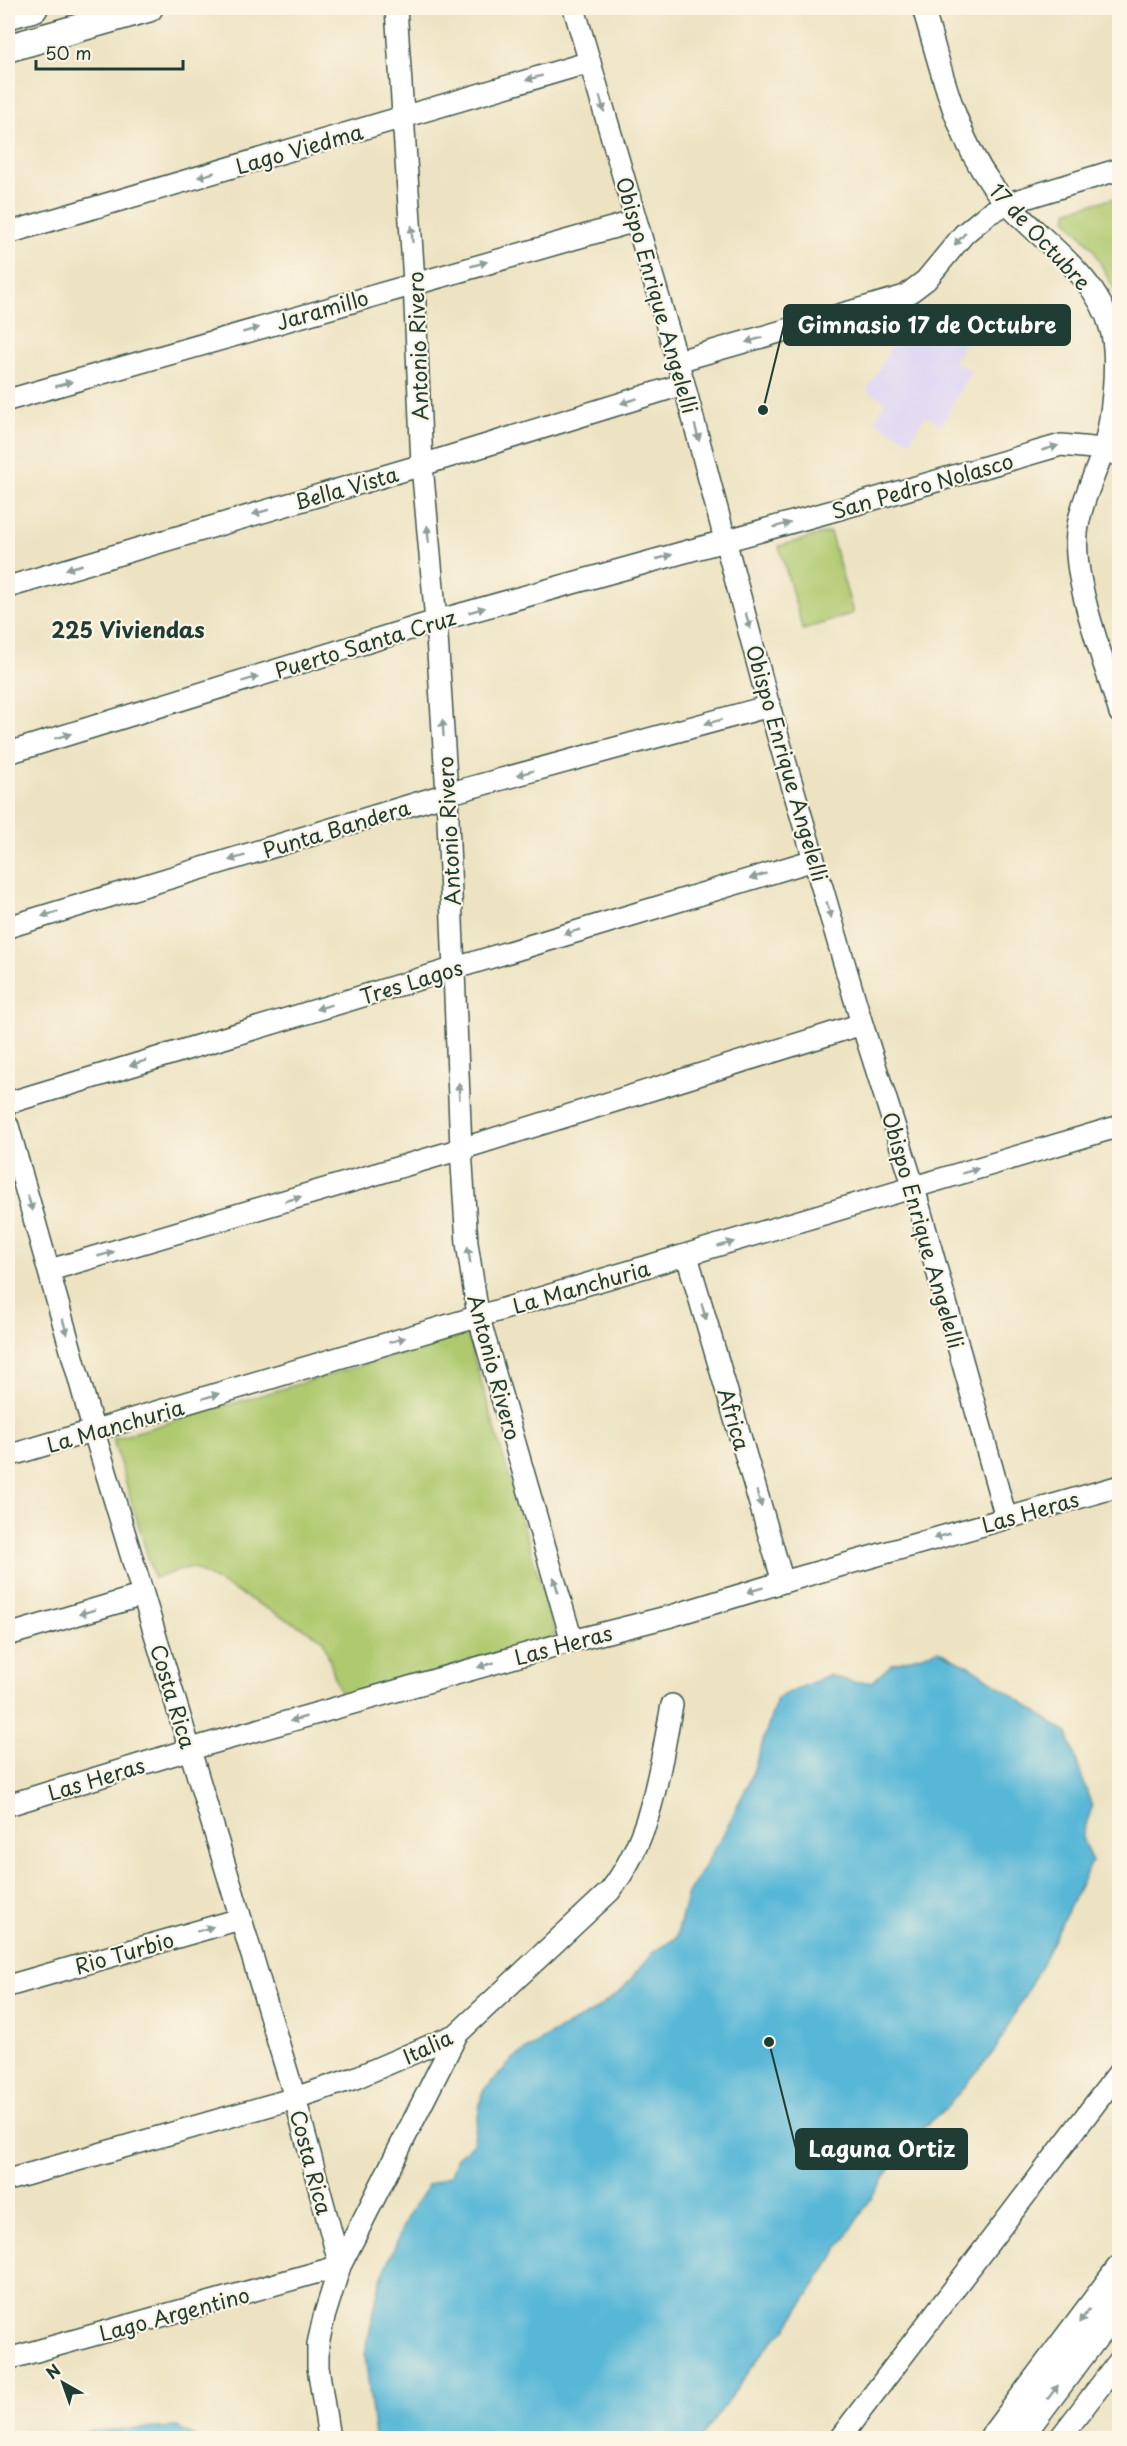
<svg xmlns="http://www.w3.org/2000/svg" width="1127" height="2446" font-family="'Playpen Sans',sans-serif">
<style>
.built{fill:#ded5f5}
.green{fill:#afc96e;stroke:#678351;stroke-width:1.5}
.water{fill:#59b7d7;stroke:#3c7a86;stroke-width:1.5}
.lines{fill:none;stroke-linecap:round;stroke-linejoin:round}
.minor-casing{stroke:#3e5649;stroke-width:24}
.major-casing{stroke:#3e5649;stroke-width:30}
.minor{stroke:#fff;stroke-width:21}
.major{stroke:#fff;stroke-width:27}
.oneway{fill:#8f9e9a}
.labels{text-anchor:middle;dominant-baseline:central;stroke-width:4.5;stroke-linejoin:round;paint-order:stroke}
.street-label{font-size:21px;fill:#1f3d34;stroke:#fcf5e5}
.neighbourhood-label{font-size:22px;font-weight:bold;fill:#1f3d34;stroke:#fcf5e5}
.leader{fill:none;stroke:#1f3d34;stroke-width:2}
.callout-dot{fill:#1f3d34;stroke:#fcf5e5;stroke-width:2}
.callout{fill:#1f3d34;stroke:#1f3d34;stroke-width:2}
.callout-label{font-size:22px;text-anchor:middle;font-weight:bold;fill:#fff}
</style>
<rect width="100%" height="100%" fill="#fcf5e5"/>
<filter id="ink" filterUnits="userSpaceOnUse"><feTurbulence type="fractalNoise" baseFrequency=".0167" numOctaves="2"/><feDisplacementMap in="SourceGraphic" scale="12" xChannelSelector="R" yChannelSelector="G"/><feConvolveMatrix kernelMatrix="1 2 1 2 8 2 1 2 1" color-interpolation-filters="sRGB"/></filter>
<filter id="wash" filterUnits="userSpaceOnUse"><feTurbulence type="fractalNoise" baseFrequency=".008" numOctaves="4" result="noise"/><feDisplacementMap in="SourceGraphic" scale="24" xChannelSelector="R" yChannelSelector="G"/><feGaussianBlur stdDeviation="1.35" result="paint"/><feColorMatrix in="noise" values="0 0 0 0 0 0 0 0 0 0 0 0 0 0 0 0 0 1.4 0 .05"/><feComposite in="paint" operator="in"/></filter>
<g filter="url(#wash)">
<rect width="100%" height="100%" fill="#ede3c3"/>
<path class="built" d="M935,309L971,330L954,361L971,370L942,425L925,415L910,441L874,421L885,401L867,390L907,320L923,329Z"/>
<path class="green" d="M1119,197H1120L1119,299L1093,249L1066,218L1069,210Z
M830,532L853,613L803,630L779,546Z
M467,1334L556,1636L342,1700L323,1639L191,1567L154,1578L113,1439Z"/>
<path class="water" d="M938,1650L976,1670L1067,1733L1092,1807L1082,1838L1092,1862L1039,1969L995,2050L948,2106L919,2131L898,2157L787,2328L767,2347L701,2438H375L365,2355L380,2282L408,2215L428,2185L451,2175L457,2157L473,2144L482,2093L514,2058L550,2035L591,2013L622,1990L653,1952L676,1938L688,1893L723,1835L751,1778L777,1698L828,1675L853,1682H872L892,1664Z
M177,2427L198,2438H38L89,2431Z"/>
</g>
<g filter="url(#ink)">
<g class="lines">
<defs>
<path id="minor" d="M396,8L414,282L422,465L436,621L447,794L461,1149L467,1243L478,1315L572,1641
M574,8L684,384L767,699L862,1024L914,1188L1006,1518
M923,8C941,67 954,133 991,184C1027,234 1095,267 1111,330C1119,359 1112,421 1103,451C1094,478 1080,504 1077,533C1072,581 1105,664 1120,713
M8,233L590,62
M678,361L905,296L926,280L964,234L988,214L1006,204L1120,169
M8,400L636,221
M8,587L422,465L684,384
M8,753L436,621L836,510L1061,445L1103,449L1120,456
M8,927L447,794L770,706
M8,1103L814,860
M8,1126L94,1432L295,2098L340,2266
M687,1256L783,1582
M50,1270L461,1149L862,1024
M8,1456L1120,1126
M8,1635L143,1595
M8,1805L191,1749L572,1641L671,1616L783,1582L1120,1486
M8,1986L240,1919
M8,2180L295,2098L355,2078L457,2034L610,1891C652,1836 659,1772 672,1705
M8,2359L340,2266
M329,2438L318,2367V2344L324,2317L340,2266L457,2034
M840,2438L1120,2071
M1060,2438L1120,2360"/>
<path id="major" d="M8,15L34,8
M8,48L149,8
M993,2438L1120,2269
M1018,2438L1120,2303"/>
</defs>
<use href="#minor" class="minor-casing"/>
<use href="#major" class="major-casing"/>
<use href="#minor" class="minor"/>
<use href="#major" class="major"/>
</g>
<defs><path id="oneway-solid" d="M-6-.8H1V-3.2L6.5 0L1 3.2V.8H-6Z" transform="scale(1.5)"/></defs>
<g class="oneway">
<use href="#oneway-solid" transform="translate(534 78) rotate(164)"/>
<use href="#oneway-solid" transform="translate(602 104) rotate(74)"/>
<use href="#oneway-solid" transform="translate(206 175) rotate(164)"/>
<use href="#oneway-solid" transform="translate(412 234) rotate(-93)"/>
<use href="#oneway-solid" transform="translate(960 239) rotate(132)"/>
<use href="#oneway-solid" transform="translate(479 264) rotate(-16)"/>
<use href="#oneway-solid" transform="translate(251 330) rotate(-16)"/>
<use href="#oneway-solid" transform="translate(754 340) rotate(164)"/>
<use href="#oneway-solid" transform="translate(64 384) rotate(-16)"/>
<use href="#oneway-solid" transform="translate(629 401) rotate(163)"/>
<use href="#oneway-solid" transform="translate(697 433) rotate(75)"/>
<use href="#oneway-solid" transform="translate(1050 448) rotate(-16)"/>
<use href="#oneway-solid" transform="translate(261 512) rotate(164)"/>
<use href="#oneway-solid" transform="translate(782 525) rotate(-15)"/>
<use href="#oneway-solid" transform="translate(428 534) rotate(-95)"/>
<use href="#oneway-solid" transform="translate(664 557) rotate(-16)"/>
<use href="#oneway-solid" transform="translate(74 567) rotate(164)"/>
<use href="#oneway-solid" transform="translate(477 610) rotate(-16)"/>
<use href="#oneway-solid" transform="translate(748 621) rotate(74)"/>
<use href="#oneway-solid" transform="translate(250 679) rotate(-17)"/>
<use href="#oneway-solid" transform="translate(713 722) rotate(165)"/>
<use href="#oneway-solid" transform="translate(443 728) rotate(-94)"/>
<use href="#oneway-solid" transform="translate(63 736) rotate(-17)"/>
<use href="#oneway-solid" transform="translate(525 773) rotate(165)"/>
<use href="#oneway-solid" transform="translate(237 858) rotate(163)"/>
<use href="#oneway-solid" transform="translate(758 876) rotate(163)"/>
<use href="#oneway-solid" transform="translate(829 910) rotate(74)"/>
<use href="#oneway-solid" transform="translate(50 914) rotate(163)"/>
<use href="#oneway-solid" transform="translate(572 932) rotate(163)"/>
<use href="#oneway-solid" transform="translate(324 1007) rotate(163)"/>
<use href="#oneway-solid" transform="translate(138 1063) rotate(163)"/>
<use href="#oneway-solid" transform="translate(459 1091) rotate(-92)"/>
<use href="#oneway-solid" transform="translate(970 1171) rotate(-17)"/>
<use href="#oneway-solid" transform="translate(293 1199) rotate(-16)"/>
<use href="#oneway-solid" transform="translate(30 1203) rotate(74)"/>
<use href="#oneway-solid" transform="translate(726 1244) rotate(-17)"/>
<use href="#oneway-solid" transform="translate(106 1254) rotate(-16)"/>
<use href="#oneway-solid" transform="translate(469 1255) rotate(-99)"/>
<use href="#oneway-solid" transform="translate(704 1312) rotate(74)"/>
<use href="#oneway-solid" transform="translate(65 1327) rotate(74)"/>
<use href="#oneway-solid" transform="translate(397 1340) rotate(-17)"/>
<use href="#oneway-solid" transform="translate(211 1396) rotate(-17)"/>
<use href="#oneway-solid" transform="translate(759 1499) rotate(74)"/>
<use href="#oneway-solid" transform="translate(942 1536) rotate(164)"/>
<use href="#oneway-solid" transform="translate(556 1585) rotate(-106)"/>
<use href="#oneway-solid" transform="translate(755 1590) rotate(163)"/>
<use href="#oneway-solid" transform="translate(87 1612) rotate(164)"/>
<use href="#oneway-solid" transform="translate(486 1665) rotate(164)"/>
<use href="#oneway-solid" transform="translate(298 1719) rotate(164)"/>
<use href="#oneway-solid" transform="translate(205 1929) rotate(-16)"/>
<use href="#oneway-solid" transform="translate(1084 2316) rotate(127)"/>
<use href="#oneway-solid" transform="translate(1053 2392) rotate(-53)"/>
</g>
</g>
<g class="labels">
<g class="street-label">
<text transform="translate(299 148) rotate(-16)">Lago Viedma</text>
<text transform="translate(1041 236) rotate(47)">17 de Octubre</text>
<text transform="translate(658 295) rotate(74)">Obispo Enrique Angelelli</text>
<text transform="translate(322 309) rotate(-16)">Jaramillo</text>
<text transform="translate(417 346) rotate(-92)">Antonio Rivero</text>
<text transform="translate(922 485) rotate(-16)">San Pedro Nolasco</text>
<text transform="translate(346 487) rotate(-16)">Bella Vista</text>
<text transform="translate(365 643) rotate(-17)">Puerto Santa Cruz</text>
<text transform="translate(788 763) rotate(74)">Obispo Enrique Angelelli</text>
<text transform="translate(336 828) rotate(-17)">Punta Bandera</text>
<text transform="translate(448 831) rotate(-93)">Antonio Rivero</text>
<text transform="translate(411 981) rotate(-17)">Tres Lagos</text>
<text transform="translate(924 1230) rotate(74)">Obispo Enrique Angelelli</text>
<text transform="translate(581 1286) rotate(-16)">La Manchuria</text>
<text transform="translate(495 1367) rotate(75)">Antonio Rivero</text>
<text transform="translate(735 1419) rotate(74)">Africa</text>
<text transform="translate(115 1425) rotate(-16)">La Manchuria</text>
<text transform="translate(1030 1511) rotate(-16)">Las Heras</text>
<text transform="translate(563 1644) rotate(-15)">Las Heras</text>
<text transform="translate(174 1696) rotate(73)">Costa Rica</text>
<text transform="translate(96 1778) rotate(-17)">Las Heras</text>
<text transform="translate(124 1952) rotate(-16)">Rio Turbio</text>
<text transform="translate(427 2046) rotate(-25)">Italia</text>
<text transform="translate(312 2162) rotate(75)">Costa Rica</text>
<text transform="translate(174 2313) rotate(-15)">Lago Argentino</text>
</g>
<g class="neighbourhood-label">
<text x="128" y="628">225 Viviendas</text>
</g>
</g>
<path class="leader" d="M763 410L784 325M769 2042L796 2149"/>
<g class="callout-dot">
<circle cx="763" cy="410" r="6"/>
<circle cx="769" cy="2042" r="6"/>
</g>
<g class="callout">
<rect x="784" y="305" width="286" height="40" rx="6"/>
<rect x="796" y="2129" width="171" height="40" rx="6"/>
</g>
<g class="callout-label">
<text x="927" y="333">Gimnasio 17 de Octubre</text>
<text x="882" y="2157">Laguna Ortiz</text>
</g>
<rect width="1127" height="2446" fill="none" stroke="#fcf5e5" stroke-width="30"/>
<g transform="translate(63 2383) rotate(320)" stroke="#fcf5e5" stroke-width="4.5" paint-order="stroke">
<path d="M0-4.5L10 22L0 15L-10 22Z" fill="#1f3d34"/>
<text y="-9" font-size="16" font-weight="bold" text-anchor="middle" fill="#1f3d34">N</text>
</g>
<path d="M36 60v9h147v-9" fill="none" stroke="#1f3d34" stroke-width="3"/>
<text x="45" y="60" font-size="18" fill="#1f3d34" stroke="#fcf5e5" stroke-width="4.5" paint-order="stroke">50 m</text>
</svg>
